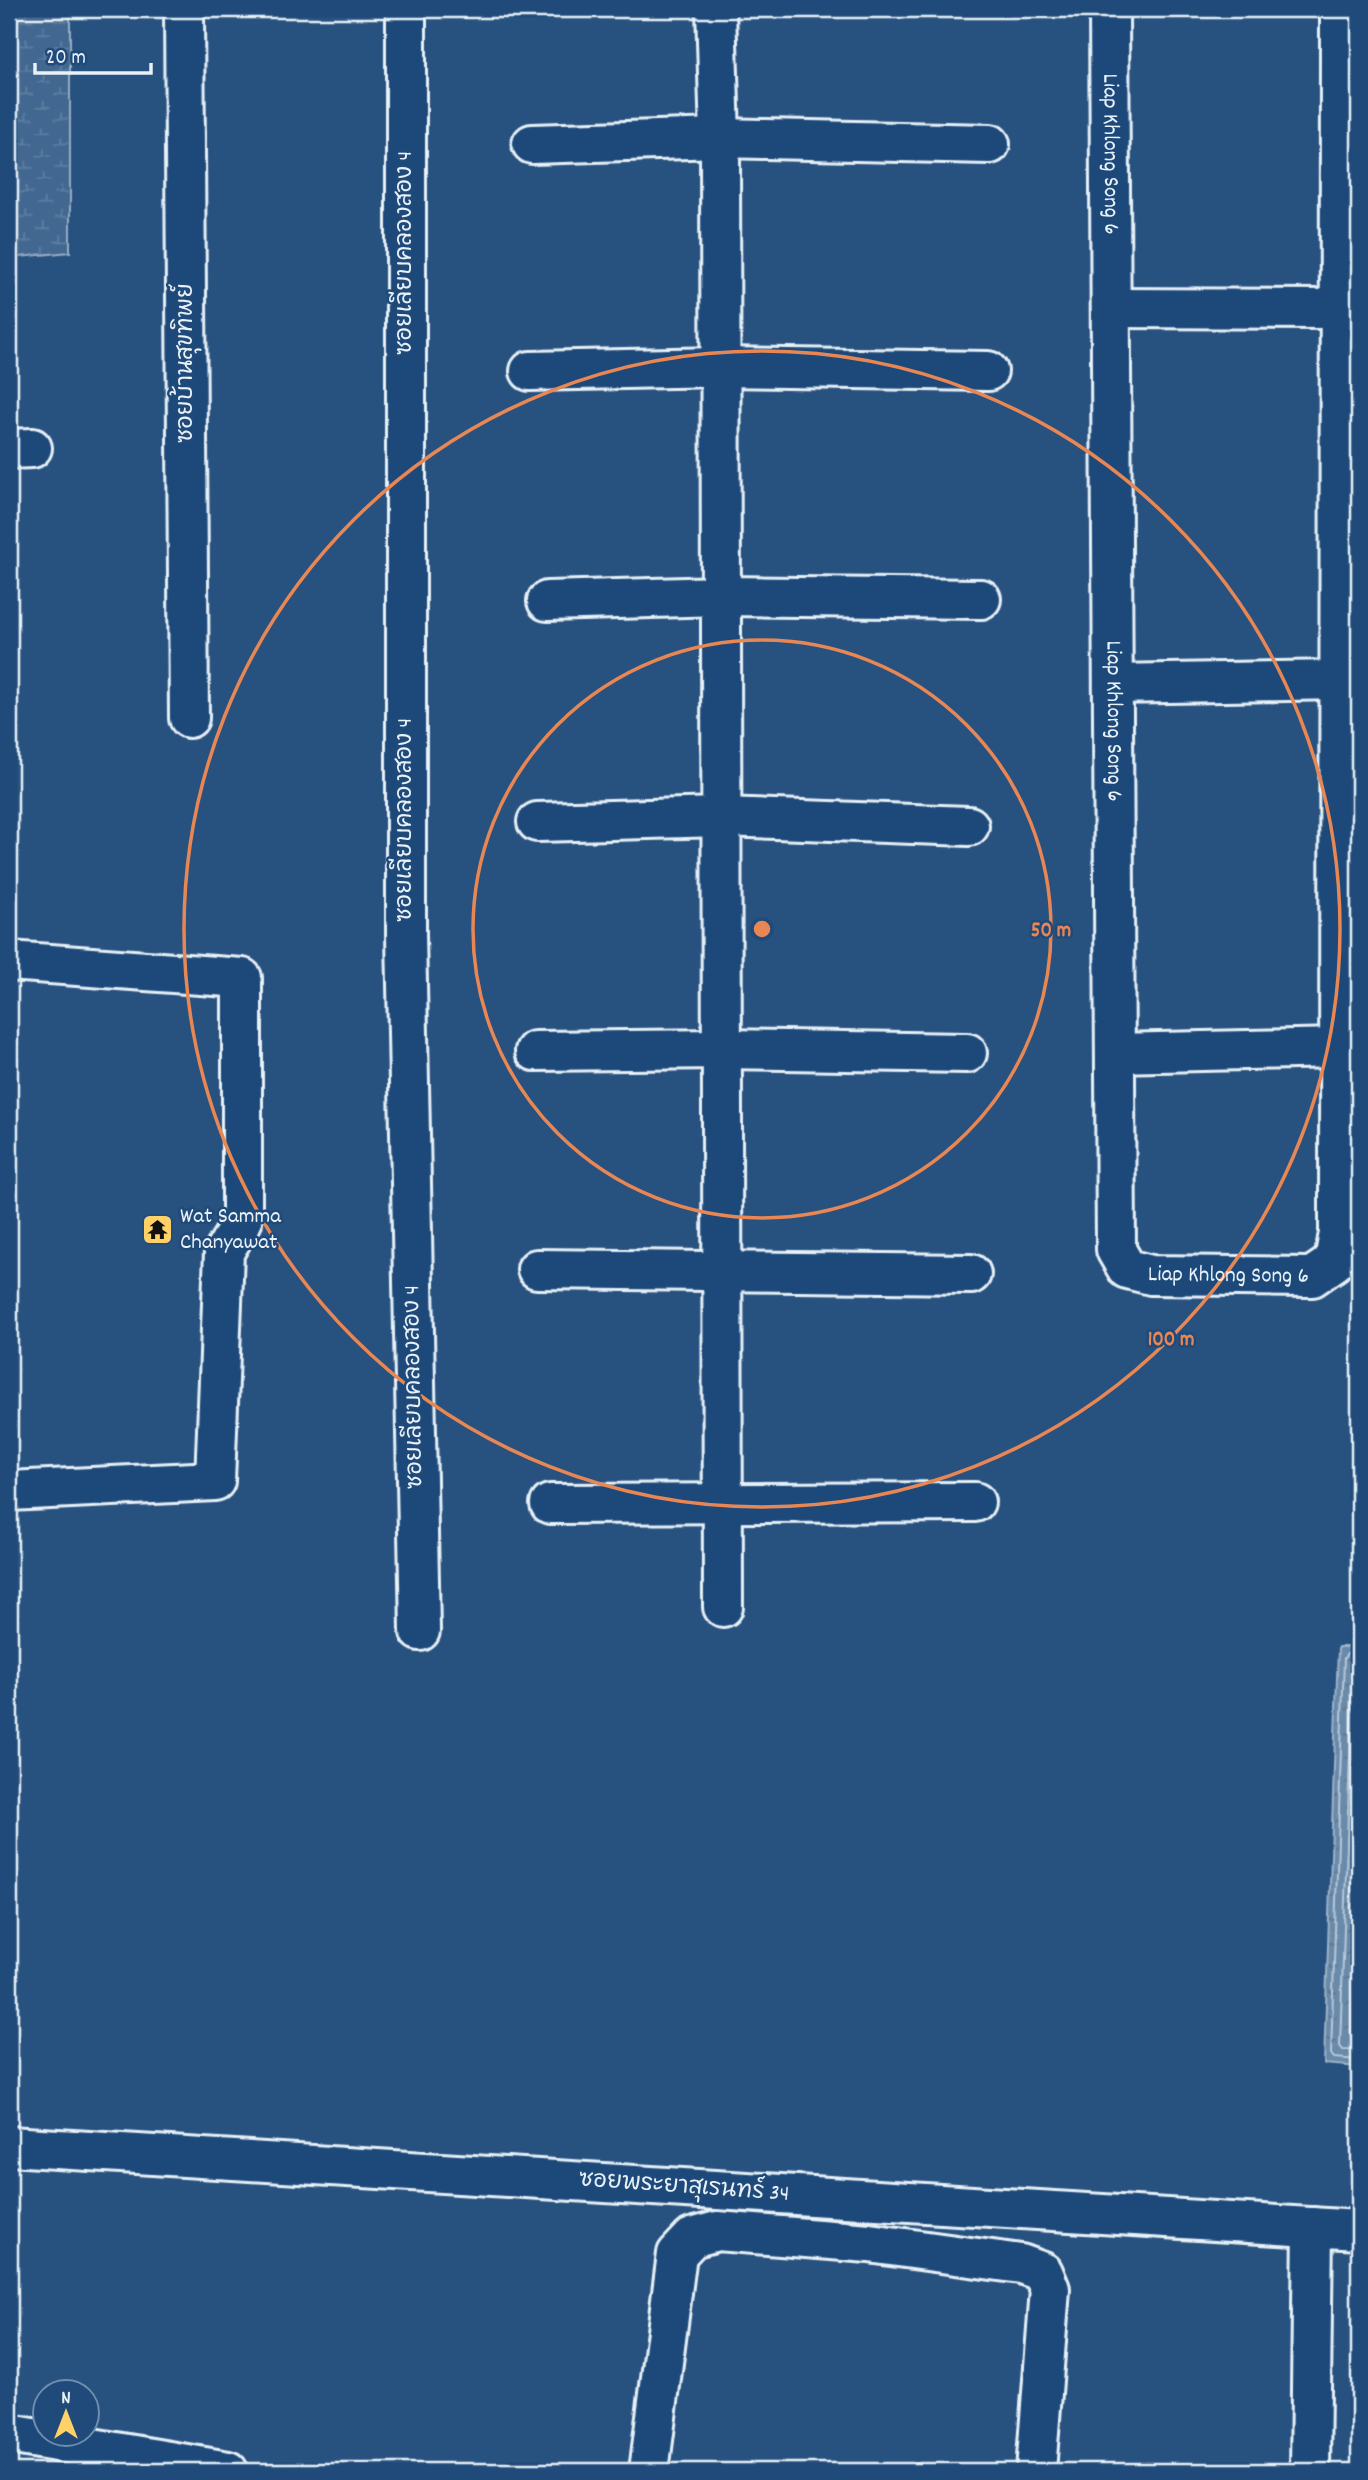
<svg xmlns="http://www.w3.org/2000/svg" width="1368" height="2480" font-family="Dekko,'Playpen Sans Thai',sans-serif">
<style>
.wetland{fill:url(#wetland-marsh);stroke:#96acc4;stroke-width:2}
.water{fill:url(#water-ripples);stroke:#9db3c9;stroke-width:2}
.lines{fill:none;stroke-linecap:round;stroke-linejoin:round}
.shore{stroke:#b6c8d9;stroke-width:2}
.minor-casing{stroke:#e8f1f8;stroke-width:44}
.minor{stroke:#1f4a7a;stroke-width:38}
.ring{fill:none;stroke:#e88753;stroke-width:3.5}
.labels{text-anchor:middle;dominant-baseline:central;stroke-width:5;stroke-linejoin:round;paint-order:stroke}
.street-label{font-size:23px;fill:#e8f1f8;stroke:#1f4a7a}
.poi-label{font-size:23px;fill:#e8f1f8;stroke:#1f4a7a;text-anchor:start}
.centre{fill:#e88753;stroke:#1f4a7a;stroke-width:3.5}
.ring-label{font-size:21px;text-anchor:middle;font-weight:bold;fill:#e88753;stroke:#1f4a7a;stroke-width:5;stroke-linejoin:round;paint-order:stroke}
</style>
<defs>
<pattern id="wetland-marsh" width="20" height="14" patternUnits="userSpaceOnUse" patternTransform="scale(1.75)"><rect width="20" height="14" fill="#436891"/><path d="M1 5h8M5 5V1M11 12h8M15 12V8" fill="none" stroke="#5e7ea1"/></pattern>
<pattern id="water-ripples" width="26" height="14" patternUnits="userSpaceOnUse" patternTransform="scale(1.75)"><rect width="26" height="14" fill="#6b8aaa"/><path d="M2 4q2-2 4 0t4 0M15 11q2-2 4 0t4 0" fill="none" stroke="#5e7388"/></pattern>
</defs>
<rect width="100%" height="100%" fill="#27517f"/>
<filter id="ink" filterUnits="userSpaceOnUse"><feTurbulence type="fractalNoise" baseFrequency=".0143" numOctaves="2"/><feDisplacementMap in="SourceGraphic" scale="14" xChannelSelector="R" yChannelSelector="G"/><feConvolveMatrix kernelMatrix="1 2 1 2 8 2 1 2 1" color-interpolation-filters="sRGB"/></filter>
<g filter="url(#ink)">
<path class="wetland" d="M9,9H70V252L9,258Z"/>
<path class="water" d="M1338,1647H1359V2067L1324,2064Z"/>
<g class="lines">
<path class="shore" d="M1359,1654H1347L1344,1658L1331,2054L1334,2058L1359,2060
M1359,1663L1353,1666L1340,2046L1343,2050L1359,2051
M1359,1790L1351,2036L1359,2040"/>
<defs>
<g id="minor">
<path d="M184,9L189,718"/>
<path d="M406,9V934L420,1631"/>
<path d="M716,9L720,138L723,1607"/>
<path id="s1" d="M1109,9L1116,1250L1127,1269L1151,1275L1312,1277L1334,1262L1339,1233L1340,9"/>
<path d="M532,144L720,138L990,144"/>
<path d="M1111,308L1340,309"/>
<path d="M530,371L720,367L988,371"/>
<path d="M9,449L32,448"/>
<path d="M547,601L721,596L981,599"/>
<path d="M1113,684L1340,680"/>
<path d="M537,822L722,817L969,826"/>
<path d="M9,961L242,978V1222L224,1252L215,1481L9,1491"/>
<path d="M535,1051L722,1049L967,1053"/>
<path d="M1115,1053L1339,1048"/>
<path d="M537,1269L971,1274"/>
<path d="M550,1504L975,1502"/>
<path d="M9,2146L1359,2230"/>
<path d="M9,2434L228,2471"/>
<path d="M649,2471L677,2254L692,2238L717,2231L869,2243L1021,2264L1043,2272L1050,2289L1036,2471"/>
<path d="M1310,2471L1313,2227"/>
</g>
</defs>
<use href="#minor" class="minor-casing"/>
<use href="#minor" class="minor"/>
</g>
</g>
<g class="ring">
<circle cx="762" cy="929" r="289"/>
<circle cx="762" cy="929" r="578"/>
</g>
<defs>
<symbol id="temple-square" viewBox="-11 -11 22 22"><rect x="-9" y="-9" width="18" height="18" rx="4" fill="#ffd166" stroke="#1f4a7a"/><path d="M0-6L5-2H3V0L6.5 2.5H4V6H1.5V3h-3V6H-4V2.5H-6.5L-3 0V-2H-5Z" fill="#111"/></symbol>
</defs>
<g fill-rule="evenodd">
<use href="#temple-square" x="140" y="1212" width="35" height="35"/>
</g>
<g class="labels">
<g class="street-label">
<text stroke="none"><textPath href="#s1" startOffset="145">Liap Khlong Song 6</textPath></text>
<text transform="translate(406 253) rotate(-90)">ซอยเลียบคลองสอง 4</text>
<text transform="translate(187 363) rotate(-90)">ซอยบ้านสุขทิพย์</text>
<text stroke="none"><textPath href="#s1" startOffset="712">Liap Khlong Song 6</textPath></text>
<text transform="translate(406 820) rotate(-90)">ซอยเลียบคลองสอง 4</text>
<text stroke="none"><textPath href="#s1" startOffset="1365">Liap Khlong Song 6</textPath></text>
<text transform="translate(415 1387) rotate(-91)">ซอยเลียบคลองสอง 4</text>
<text transform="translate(684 2188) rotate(4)">ซอยพระยาสุเรนทร์ 34</text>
</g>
<g class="poi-label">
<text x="180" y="1217">Wat Samma<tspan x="180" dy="26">Chanyawat</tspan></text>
</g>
</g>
<circle cx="762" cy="929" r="10" class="centre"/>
<g class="ring-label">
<text x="1051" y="936">50 m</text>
<text x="1171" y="1345">100 m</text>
</g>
<rect width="1368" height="2480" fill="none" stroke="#1f4a7a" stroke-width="35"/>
<rect x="18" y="18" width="1333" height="2445" fill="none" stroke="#e8f1f8" stroke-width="2.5" filter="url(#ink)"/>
<g transform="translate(66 2413)"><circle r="33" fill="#1f4a7a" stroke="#6f8dac" stroke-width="2"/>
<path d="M0-5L12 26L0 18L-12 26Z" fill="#ffd166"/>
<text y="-10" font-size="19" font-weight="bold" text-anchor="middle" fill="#e8f1f8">N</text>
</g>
<path d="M35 63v10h116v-10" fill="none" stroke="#e8f1f8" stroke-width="3.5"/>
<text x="46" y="63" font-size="21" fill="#e8f1f8" stroke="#1f4a7a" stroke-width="5" paint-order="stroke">20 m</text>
</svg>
